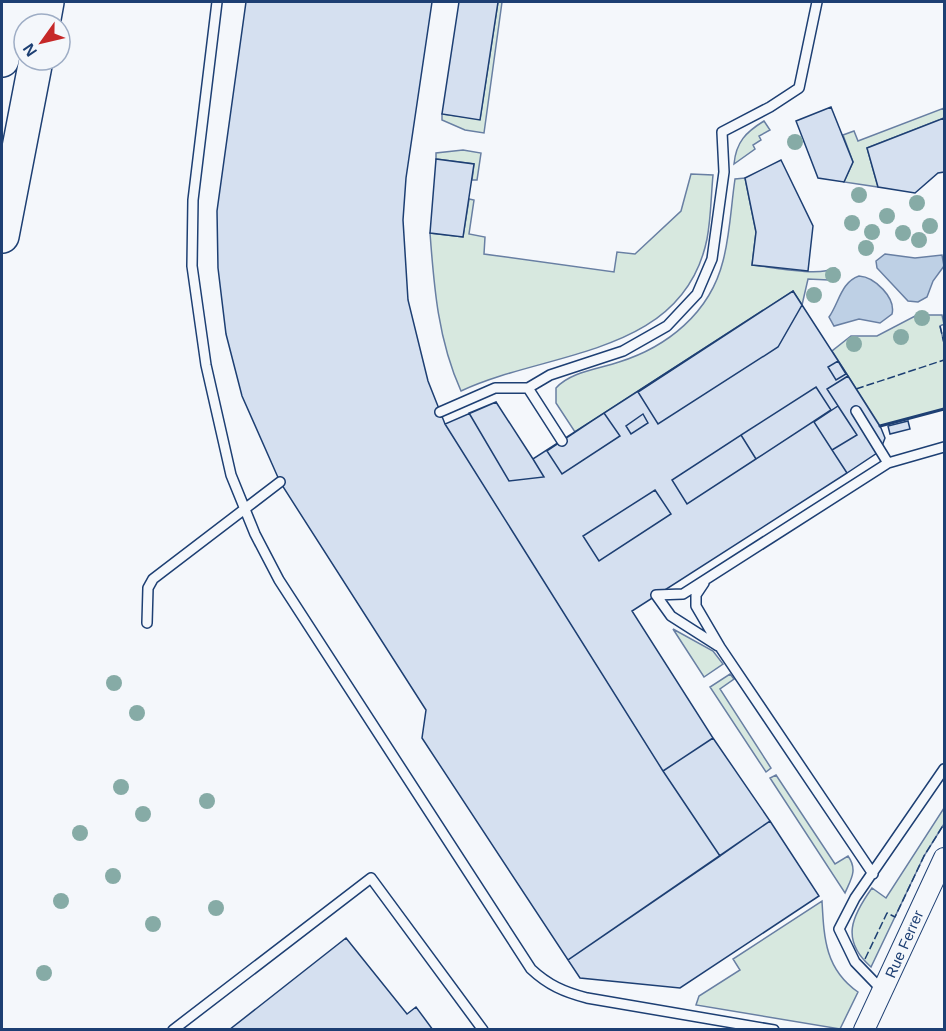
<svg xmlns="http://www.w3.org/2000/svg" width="946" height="1031" font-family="Helvetica,sans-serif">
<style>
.green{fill:#d7e8df;stroke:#687fa3;stroke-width:1.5}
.water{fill:#bed0e5;stroke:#687fa3;stroke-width:1.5}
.building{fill:#d5e0f0;stroke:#1d3f73;stroke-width:1.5}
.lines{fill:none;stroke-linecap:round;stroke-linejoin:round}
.service-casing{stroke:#1d3f73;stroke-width:12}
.minor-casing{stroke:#1d3f73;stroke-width:22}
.motorway-casing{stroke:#1d3f73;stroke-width:36}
.service{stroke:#f4f7fb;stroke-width:9}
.minor{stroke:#f4f7fb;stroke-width:20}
.motorway{stroke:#f4f7fb;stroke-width:33}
.fence{stroke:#1d3f73;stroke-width:1.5;stroke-dasharray:8 3;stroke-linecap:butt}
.wall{stroke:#1d3f73;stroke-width:3}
.tree{fill:#86aba6}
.labels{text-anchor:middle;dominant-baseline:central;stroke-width:4.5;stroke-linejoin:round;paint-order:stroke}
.street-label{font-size:15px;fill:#1d3f73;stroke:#f4f7fb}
</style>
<rect width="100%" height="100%" fill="#f4f7fb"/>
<path class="green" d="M498,2H502L484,133L465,130L442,120V114L480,119Z
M944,108V118L867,148L878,187L844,182L853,162L843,135L854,131L858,141Z
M764,121L770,130L759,136L761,140L753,145L755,149L734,164C736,142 746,132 764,121Z
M463,150L481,153L477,180H472L474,164L436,159V153Z
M691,174L713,175C711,196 711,218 707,239C683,357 548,350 461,391C438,340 434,287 430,233L463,237L469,199L474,200L469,234L485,237L484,254L614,272L617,252L635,254L681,211Z
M745,178L756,232L752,265C771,267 819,277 835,268L839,274L829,280L808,279L802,305L793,291L575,432L556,403V388C570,372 598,369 619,362C667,347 710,313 723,261C730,235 731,206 735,179Z
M917,315H942L944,324L940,326L944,343V409L880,426L832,351L851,336H877Z
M673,629L713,651L723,664L704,677Z
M730,674L734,679L720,689L771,768L766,772L710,687Z
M776,775L835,864L848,856C858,870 851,879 845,893L770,778Z
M944,808V824L924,856L871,967C840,940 852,916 872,888L886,898Z
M822,901C824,938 825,969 858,992L840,1029L696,1005L699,996L740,970L733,959Z"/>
<path class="water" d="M885,254L915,258L942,255L944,266L933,281L927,297L918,302L908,301L877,268L876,261Z
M859,276C875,277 896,298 892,314L880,323L859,319L834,326L829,317C839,303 841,282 859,276Z"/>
<path class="building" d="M246,2H432L406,178L403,220L408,300L428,381L445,424L663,771L720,856L568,960L422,738L426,710L280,482L242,396L226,334L218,268L217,211Z
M459,2H498L480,120L442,114Z
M831,107L853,162L844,182L818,178L796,121Z
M944,118V172L938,173L915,193L878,187L867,148Z
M436,159L474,164L463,237L430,233Z
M781,160L813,226L808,271L752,265L756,232L745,178Z
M793,291L848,376L827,389L857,435L832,450L847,473L632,611L713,738L663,771L445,424L496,402L533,459Z
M793,291L802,305L778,347L658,424L638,392Z
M838,361L846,374L836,380L828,367Z
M848,376L881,428L885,438L880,451L847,473L832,450L857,435L827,389Z
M816,387L831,410L756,459L741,435Z
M496,402L533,459L544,477L509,481L469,413Z
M838,406L857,435L832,450L814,422Z
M604,413L620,436L562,474L547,451Z
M643,414L648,423L631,434L626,426Z
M908,421L910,429L890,434L888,426Z
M741,435L756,459L687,504L672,480Z
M655,490L671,514L599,561L583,536Z
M713,738L770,821L720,856L663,771Z
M770,821L819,896L680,988L580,978L568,960Z
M346,938L407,1014L416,1007L433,1030H229Z"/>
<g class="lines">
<defs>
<path id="service" d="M217,2L193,200L192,266L206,365L231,475L255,534L279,580L531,969C548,985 564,992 587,998L774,1030
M528,388L562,441
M856,411L888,463
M440,412L495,388H528L550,375L623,351L667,326L697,294L712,259L724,172L722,132L770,107L799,88L817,2
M704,583L696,595V606L720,647L873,874
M656,595L683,594L888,463L944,447
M656,595L671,616L718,646
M147,623L148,588L153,579L280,482
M882,990L855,962L839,929L855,898L944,769
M173,1030L371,878L483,1030"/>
<path id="minor" d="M864,1030L944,858"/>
<path id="motorway" d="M43,24L47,2
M2,60L14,2
M2,236L36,60"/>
</defs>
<use href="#service" class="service-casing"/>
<use href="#minor" class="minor-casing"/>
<use href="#motorway" class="motorway-casing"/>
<use href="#service" class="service"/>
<use href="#minor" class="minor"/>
<use href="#motorway" class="motorway"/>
<path class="fence" d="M940,326L944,343
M856,389L944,360
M865,959L887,913L895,917L924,856L944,824"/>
<path class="wall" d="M880,426L944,409"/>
</g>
<g class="tree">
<circle cx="795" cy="142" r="8"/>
<circle cx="859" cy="195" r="8"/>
<circle cx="917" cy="203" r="8"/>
<circle cx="887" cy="216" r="8"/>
<circle cx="852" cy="223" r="8"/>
<circle cx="930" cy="226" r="8"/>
<circle cx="872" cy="232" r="8"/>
<circle cx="903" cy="233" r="8"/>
<circle cx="919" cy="240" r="8"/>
<circle cx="866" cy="248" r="8"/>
<circle cx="833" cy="275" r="8"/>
<circle cx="814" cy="295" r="8"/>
<circle cx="922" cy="318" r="8"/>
<circle cx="901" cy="337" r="8"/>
<circle cx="854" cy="344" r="8"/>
<circle cx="114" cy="683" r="8"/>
<circle cx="137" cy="713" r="8"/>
<circle cx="121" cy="787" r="8"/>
<circle cx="207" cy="801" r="8"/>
<circle cx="143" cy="814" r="8"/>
<circle cx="80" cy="833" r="8"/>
<circle cx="113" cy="876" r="8"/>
<circle cx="61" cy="901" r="8"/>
<circle cx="216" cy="908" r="8"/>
<circle cx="153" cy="924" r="8"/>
<circle cx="44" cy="973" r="8"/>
</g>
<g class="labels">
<g class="street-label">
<text transform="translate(904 944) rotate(-66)">Rue Ferrer</text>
</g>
</g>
<rect width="946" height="1031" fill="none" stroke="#1d3f73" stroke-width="6"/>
<g transform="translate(42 42) rotate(236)"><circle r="28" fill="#f4f7fb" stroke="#9eadc5" stroke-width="1.5"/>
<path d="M0-4.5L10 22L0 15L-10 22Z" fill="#c62828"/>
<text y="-9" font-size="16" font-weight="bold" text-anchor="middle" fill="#1d3f73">N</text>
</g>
</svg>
